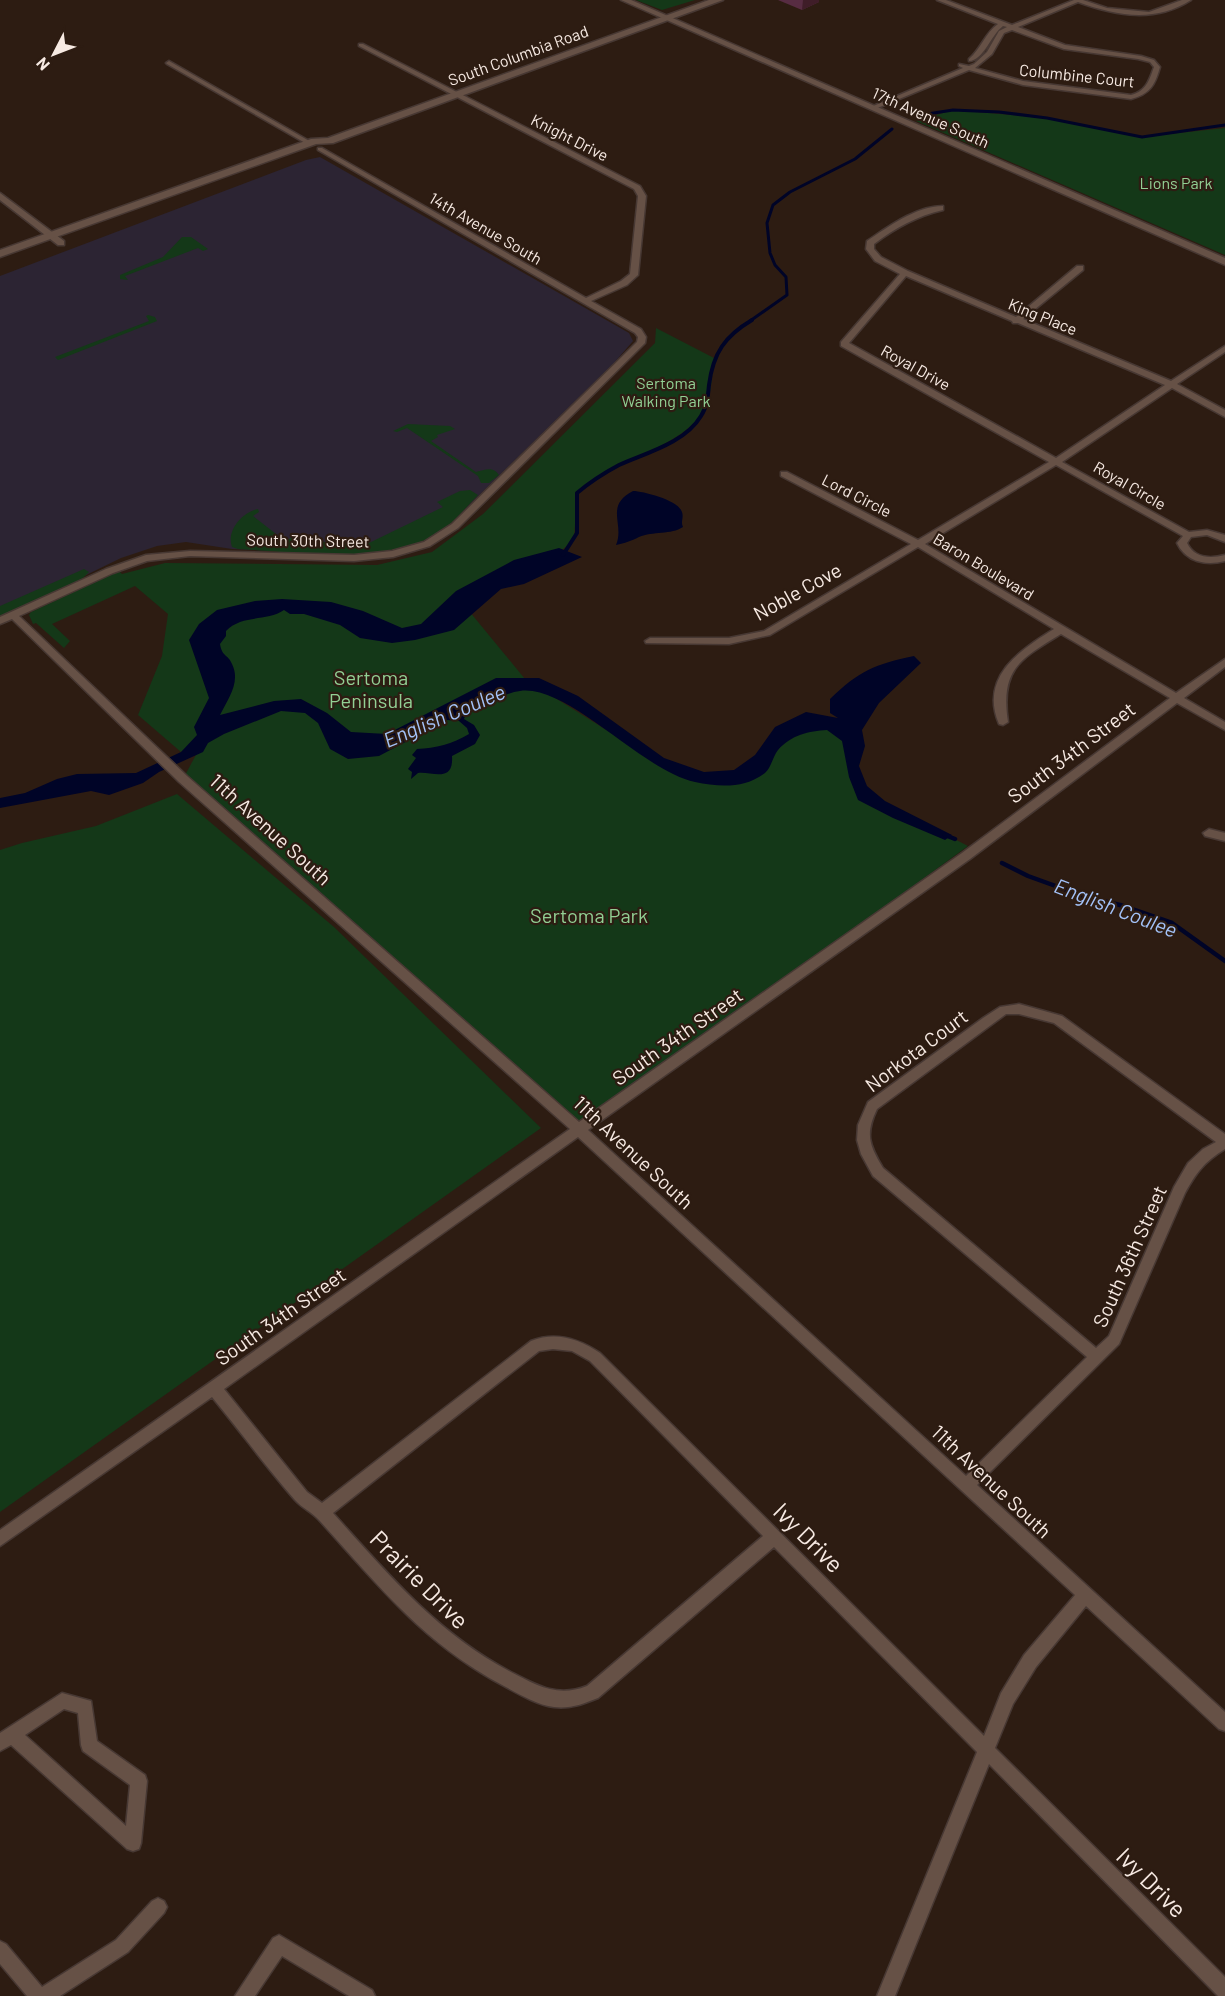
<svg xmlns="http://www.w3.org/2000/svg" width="1225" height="1996" font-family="Barlow,sans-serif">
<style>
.medical{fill:#2c2433}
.green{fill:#143818}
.water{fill:#000427}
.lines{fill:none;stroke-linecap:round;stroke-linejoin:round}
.stream-far2{stroke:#000427;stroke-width:3}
.stream-far1{stroke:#000427;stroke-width:4}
.stream{stroke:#000427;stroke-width:4.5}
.minor-casing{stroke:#473833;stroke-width:3}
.tertiary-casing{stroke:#473833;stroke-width:3}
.secondary-casing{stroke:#473833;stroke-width:3}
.minor{fill:#665146;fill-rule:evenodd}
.tertiary{fill:#665146;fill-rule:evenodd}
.secondary{fill:#665146;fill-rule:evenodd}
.wall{fill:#572c42}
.shaded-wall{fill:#3f1d28}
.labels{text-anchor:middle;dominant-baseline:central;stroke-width:4.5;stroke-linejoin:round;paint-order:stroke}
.far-street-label{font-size:16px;fill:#f7eae3;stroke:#2d1c12}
.far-park-label{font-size:16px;fill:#92d094;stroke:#2d1c12}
.street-label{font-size:20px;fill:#f7eae3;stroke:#2d1c12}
.park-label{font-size:20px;fill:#92d094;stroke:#2d1c12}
.water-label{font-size:21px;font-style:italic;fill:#a3c2f8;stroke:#2d1c12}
.near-street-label{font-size:24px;fill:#f7eae3;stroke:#2d1c12}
</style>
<rect width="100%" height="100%" fill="#2d1c12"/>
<path class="medical" d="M320,157L629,333L633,341L614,363L458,516L430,537L395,550L348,554L232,549L186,542L157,546L121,558L0,617V276L306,160Z"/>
<path class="green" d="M636,0H695L662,10Z
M953,110L1047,118L1142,137L1225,128V255L916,121Z
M182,237H191L208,249L203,251L198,248L125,276L128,280L120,279V275L163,257Z
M148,315L155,317L157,321L58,360L55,357L149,321L146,316Z
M656,328L714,358C712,373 712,394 705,408C685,448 611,460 577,493L574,540L534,573L460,600L525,679L659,763L732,778L805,718L846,725L855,774L876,799L968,846L579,1130L183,779L206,736L181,752L138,715L162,656L168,614L135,586L52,624L70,641L64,648L36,623L33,624L29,615L31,612L119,571L122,574L165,563L377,565L432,552L483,514L655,343Z
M408,424L450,426L455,429L437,435L438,437L431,441L476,472C485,470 493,466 499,475L489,483H481L478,476L407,428L397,432L393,431Z
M470,490L478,495C465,508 454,523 438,533C383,567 300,552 238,549L232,547C226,531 242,512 258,509L259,512L253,516L285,541L293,537L300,541L354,543L364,540L369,543L443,507L437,502L460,491Z
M84,569L89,572L81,580L0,617V606Z
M177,794L334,927L541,1128L0,1512V850L22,843L96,826Z"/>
<path class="water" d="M633,491C643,491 676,500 681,510C685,517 680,521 683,527C671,535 653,531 639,537C631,541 625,543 616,545C625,524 604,506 633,491Z
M559,548L582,557L524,584L501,589L454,630L415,640L392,643L360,638L340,625L304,614H290L284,610C267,622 242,614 226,631V636L220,644C222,657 228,654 232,664C241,682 228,699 220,715L274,701L301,699L327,713L351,732L387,734L496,678H539L578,696L664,758L704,772L734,770L755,755L775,727L806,712L838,718L830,713V699C859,671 875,664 914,656L921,663L879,703L862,730L865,746L859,766L867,786L885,801L952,835L945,840L893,818L858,800L849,777L842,741L827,730C809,731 791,735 778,750C773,756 771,768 765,773C744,789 719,787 695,782C642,771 568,684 520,691C503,693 482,707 466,714L464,719L474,725L480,735L475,744L452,756C454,784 431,771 418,773L411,779L412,772L408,769L416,758L412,755L417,749C436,748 452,744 469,734L467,728L459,721L447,720L379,756L348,759L330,749L318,723L305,713L281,711L224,734L208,743L203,752L159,772L143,783L109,795L91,791L0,808V798L25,793L57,779L77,774L136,773L181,752L197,735L194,727L209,698L189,640L199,624L217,610L255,601L282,599L331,602L363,611L402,628L421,624L456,591L514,560Z"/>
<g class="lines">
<path class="stream-far2" d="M921,115L953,110L999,112L1047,118L1142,137L1225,125
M750,321L787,295L786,277L775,265L770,253L767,223L773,205L790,192L855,159L892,129"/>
<path class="stream-far1" d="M563,555L577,533V493C590,482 604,473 619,465C646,453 685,443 701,416C707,407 708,396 709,385C713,353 725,336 752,320"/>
<path class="stream" d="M945,835L955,839
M1002,863L1028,876L1086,897L1120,905L1172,923L1225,961"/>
<defs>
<path id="minor" d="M937,0H946L1012,25L1074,0H1083L1107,8L1149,12L1182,0H1191C1155,23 1117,16 1078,2L1018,27L1065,45L1141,56L1154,60L1160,67C1155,85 1150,94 1131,99L1023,85L969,70L875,109H871V107L963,68L959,66V64L969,66L974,64L987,52L999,31L1007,27L1003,26C991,35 983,61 969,61V59C981,49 985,33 998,24ZM1012,30L1064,49L1138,59L1150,62L1154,67C1149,81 1146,91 1131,95L1023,81L975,68L992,54L1004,33Z
M359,44H363L640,186L646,196L638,275L627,285L591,301L641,329L646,337L645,343L458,528L430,546L393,557L354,561L190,556L147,561L113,573L19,616L187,776L579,1122L962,853L1170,698L1061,634C1020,659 1000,669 1008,722L1003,725L999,724C979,677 1020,650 1054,629L918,547L770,635L729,644L646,643L645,641L650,638H729L764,631L911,544L781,476V472H787L918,540L1049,462L841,346V342L900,274L875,261L866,249L867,241C888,227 916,206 943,206V210C917,216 895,228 874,244V249L881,257L908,271L1016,317L1077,266H1083V270L1023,319L1171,381L1225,346V352L1177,384L1225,410V417L1172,388L1062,462L1189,532L1207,530L1225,535V542L1207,535L1191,537L1187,543C1194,558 1210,559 1225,555V561C1206,566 1186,562 1177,543L1183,536L1056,465L925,544L1176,693L1225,659V667L1184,698L1225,722V730L1177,703L970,859L588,1130L966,1476L1087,1357L873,1176L861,1154L857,1140L858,1125L868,1102L983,1018L1000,1007L1019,1004L1062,1016L1225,1134V1149C1204,1162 1196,1173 1185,1193L1119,1344L977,1485L1225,1712V1731L1219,1729L1086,1606L1036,1667L1013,1704L995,1748L1225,1977V1996H1218L989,1764L895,1996H877L977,1752L774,1547L598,1698C583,1704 570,1709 554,1707C537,1705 519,1694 504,1686C423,1643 379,1586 319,1520C312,1512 302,1508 295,1500C266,1467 240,1431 212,1397L0,1546V1530L570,1129L179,782L12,619L0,624V617L106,569L146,555L190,551L354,555L392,551L424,542L452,524L637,342L638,337L635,333L318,150V148H322L586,298L621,281L630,274L638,196L634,189L359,46ZM906,276L1012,321L1013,323H1018L1165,385L1056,458L849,343ZM1006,1014H1019L1054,1023L1216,1142L1203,1149L1188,1163L1174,1187L1109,1336L1096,1348L883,1168C869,1145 865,1134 877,1109ZM578,1137L1075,1595L1024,1655L1001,1693L984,1736L600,1353C579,1339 556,1331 531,1341L322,1503L307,1492L224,1389ZM553,1349L572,1351L590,1361L763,1536L587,1686C557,1698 536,1685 509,1671C437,1633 386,1572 333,1513L539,1351Z
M169,61L311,142L312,143L307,144L167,64L166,63Z
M1209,829L1225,833V841L1205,836L1203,833Z
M62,1693L91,1701L97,1741L145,1775L147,1781L141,1843L139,1849L133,1851L127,1849L11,1745L0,1751V1733ZM64,1709L78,1713L81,1745L83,1751L130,1785L126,1826L25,1735Z
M158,1898L164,1901L167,1907L164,1913L128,1952L60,1996H27L0,1964V1941L6,1944L42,1987L116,1940L152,1901Z
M279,1935L372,1990L375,1996H349L282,1956L255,1996H235L273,1938Z"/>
<path id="tertiary" d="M621,0H631L1225,258V265Z
M0,193L64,241V245H58L0,200Z"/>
<path id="secondary" d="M709,0H723L333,143L316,144L0,257V250L311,139L328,138Z"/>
</defs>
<use href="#minor" class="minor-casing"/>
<use href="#tertiary" class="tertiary-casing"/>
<use href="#secondary" class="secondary-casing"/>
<use href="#minor" class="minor"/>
<use href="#tertiary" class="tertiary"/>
<use href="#secondary" class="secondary"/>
</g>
<path class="wall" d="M778,0H819V2L802,10Z"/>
<path class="shaded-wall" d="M803,0H819V2L802,10Z"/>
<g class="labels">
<g class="far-street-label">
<text transform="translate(518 55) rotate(-20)">South Columbia Road</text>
<text transform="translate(1077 75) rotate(6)">Columbine Court</text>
<text transform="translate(931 117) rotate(24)">17th Avenue South</text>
<text transform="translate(570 137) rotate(27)">Knight Drive</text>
<text transform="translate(486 228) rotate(30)">14th Avenue South</text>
<text transform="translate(1043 316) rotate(22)">King Place</text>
<text transform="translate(916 367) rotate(29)">Royal Drive</text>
<text transform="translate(1130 485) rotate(30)">Royal Circle</text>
<text transform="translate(857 495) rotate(27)">Lord Circle</text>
<text transform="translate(308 540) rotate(1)">South 30th Street</text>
<text transform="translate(984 566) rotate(31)">Baron Boulevard</text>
</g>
<g class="far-park-label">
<text x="1176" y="182">Lions Park</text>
<text x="666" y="382">Sertoma<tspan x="666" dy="18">Walking Park</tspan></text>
</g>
<g class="street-label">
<text transform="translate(797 591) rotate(-29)">Noble Cove</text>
<text transform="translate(1071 752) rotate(-37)">South 34th Street</text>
<text transform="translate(271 829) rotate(42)">11th Avenue South</text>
<text transform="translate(677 1036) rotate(-35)">South 34th Street</text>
<text transform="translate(916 1050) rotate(-37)">Norkota Court</text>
<text transform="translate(634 1152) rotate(43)">11th Avenue South</text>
<text transform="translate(1129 1256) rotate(-66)">South 36th Street</text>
<text transform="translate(280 1316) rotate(-35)">South 34th Street</text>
<text transform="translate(992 1481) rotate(43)">11th Avenue South</text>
</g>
<g class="park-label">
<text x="371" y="677">Sertoma<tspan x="371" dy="23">Peninsula</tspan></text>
<text x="589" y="915">Sertoma Park</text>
</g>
<g class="water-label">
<text transform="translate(444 715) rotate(-23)">English Coulee</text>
<text transform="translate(1116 907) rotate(21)">English Coulee</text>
</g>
<g class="near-street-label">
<text transform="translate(809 1537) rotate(45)">Ivy Drive</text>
<text transform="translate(420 1579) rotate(45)">Prairie Drive</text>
<text transform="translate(1152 1882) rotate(45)">Ivy Drive</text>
</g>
</g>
<g transform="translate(54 54) rotate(228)" stroke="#2d1c12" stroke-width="4.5" paint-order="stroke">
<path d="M0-4.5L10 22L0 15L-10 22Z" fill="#f7eae3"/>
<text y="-9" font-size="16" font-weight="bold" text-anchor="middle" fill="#f7eae3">N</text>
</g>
</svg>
